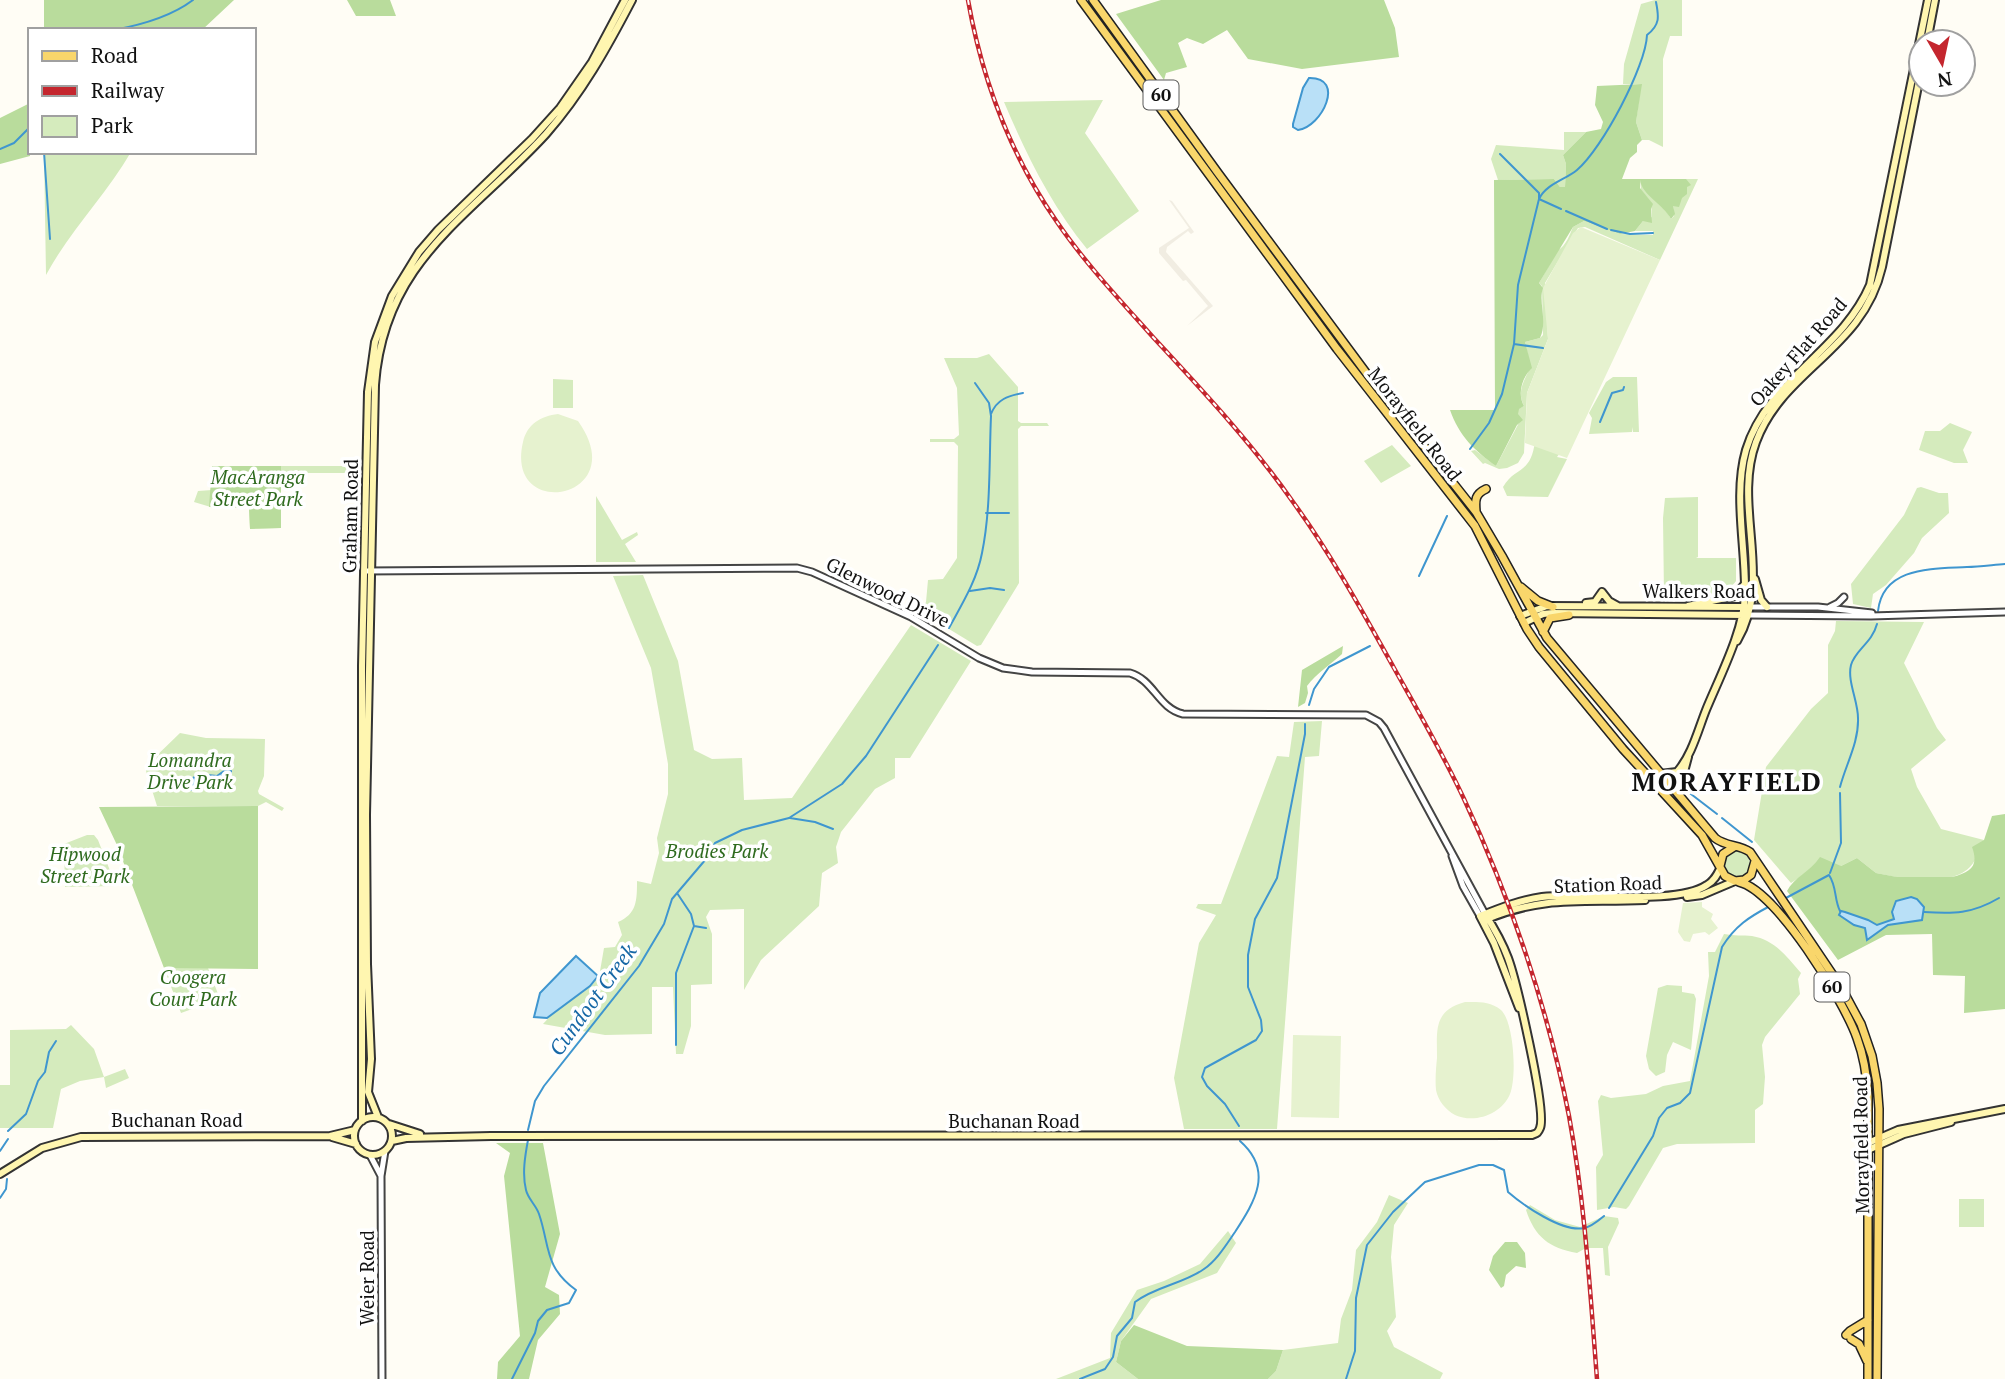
<svg xmlns="http://www.w3.org/2000/svg" width="2005" height="1379" font-family="'PT Serif',serif">
	<rect width="100%" height="100%" fill="#fffdf5"/>
	<path fill="#d5ebbd" d="M1655,0H1682V36H1670L1663,59V147L1649,140H1642L1636,122L1641,84H1623L1624,64L1641,4Z
		M1103,100L1085,133L1139,211L1087,249C1051,205 1026,154 1004,102Z
		M1564,132H1586L1563,155L1566,164L1565,187H1560L1554,179L1498,180L1491,159L1496,145L1564,150Z
		M44,152H131C106,195 69,232 46,275Z
		M1686,179H1698L1660,260L1585,227L1578,228L1545,283L1548,339L1527,393L1524,453L1518,463L1507,468L1499,469L1485,463L1483,464L1471,451L1475,450L1496,466L1521,419L1518,415V409L1524,406C1517,392 1523,383 1529,370L1531,369L1525,342L1540,338L1543,335L1542,286L1539,283L1558,250C1566,246 1570,234 1573,227L1584,221L1620,234L1653,235V231H1635L1643,221L1652,217L1651,202L1641,190L1640,180C1648,188 1666,209 1671,219L1674,216L1673,206C1682,198 1687,191 1686,179Z
		M989,354L1018,387V421L1021,423H1047L1049,426H1021L1018,429L1019,583L981,645L977,646L921,612L926,602L928,580L943,579L957,558L958,446L954,442H930V439H954L959,435L957,388L944,358H977Z
		M1613,377H1637L1639,432H1633L1632,427V432L1589,434L1592,418L1589,413L1606,382Z
		M553,379L573,380V408H553Z
		M1950,423L1972,432L1963,450L1968,463H1954L1919,450L1925,431H1940Z
		M1535,441L1560,453L1557,457L1567,459L1548,497L1507,496L1503,487C1515,466 1531,475 1535,441Z
		M1392,445L1411,466L1381,483L1364,461Z
		M212,466H360L359,473H281V528L250,529L249,508H214L194,502L198,491L212,490Z
		M1921,487L1939,493H1948L1949,513L1922,538L1914,553L1886,585L1873,594L1871,608L1853,604L1851,584L1904,515L1917,488Z
		M596,496L622,540L637,532L638,535L625,544L636,562H596Z
		M1698,497V557L1696,558H1736V581C1727,596 1680,599 1664,595L1663,518L1665,498Z
		M643,575L678,661L694,750L712,759L742,758L744,800L792,798L911,625L971,661L910,758H895V778L875,789L841,832L836,847L838,863L822,873L819,906L761,960L744,990V909L710,910L706,917L712,934V984L691,985V1026L683,1054H676L673,987H652V1034L605,1035L543,1024L555,1011L590,987L599,977L604,948L615,947L622,935L618,922C637,914 637,900 637,881L651,884L659,853L657,838L668,794V764L651,668L613,576Z
		M1836,621L1924,622L1904,663L1937,728L1946,740L1911,769L1917,787L1941,829L1984,840C1977,858 1973,871 1952,877H1896L1876,873L1857,858L1841,866L1812,869L1791,883L1754,840L1766,767L1811,709L1828,693V645L1835,631Z
		M1322,721L1319,756L1305,757L1277,1129H1184L1174,1078L1199,943L1216,915L1196,908L1198,904H1221L1277,756L1289,757L1294,722Z
		M180,733L206,738L265,739L264,776L258,791L259,794L284,808L282,811L266,802L258,806H157L146,771L149,763Z
		M87,835H94L98,840L116,886L65,887L64,844Z
		M1724 864a13 13 0 1 1 26 0a13 13 0 1 1-26 0Z
		M1724,934C1734,936 1743,935 1752,936C1775,940 1786,956 1801,973L1798,979L1800,994L1765,1037L1762,1045L1765,1077L1763,1104L1755,1110V1143L1677,1144L1663,1148L1629,1206L1626,1209L1614,1207L1597,1210L1596,1167L1603,1155L1598,1101L1601,1095L1611,1098L1646,1094L1663,1086L1690,1081L1709,976L1708,952H1715Z
		M164,968H208L220,999L181,1013Z
		M1667,985L1682,986V992L1694,994L1696,999L1691,1050L1673,1042L1667,1055L1665,1072L1656,1076L1649,1069L1646,1056L1658,988Z
		M71,1025L94,1049L104,1077L125,1069L129,1078L106,1088L104,1077L80,1081L61,1089L53,1128H0V1085H10V1030L66,1029Z
		M1389,1195L1408,1203L1394,1225L1391,1257L1396,1317L1387,1331L1394,1347L1443,1373L1440,1379H1268L1276,1371L1283,1350L1338,1343L1341,1319L1352,1290L1356,1250L1377,1222Z
		M1959,1199H1984V1227H1959Z
		M1530,1205L1555,1220L1580,1227L1604,1216L1618,1218L1619,1223L1608,1247L1610,1276L1605,1275L1603,1248H1586L1577,1253C1549,1248 1535,1237 1526,1210Z
		M1228,1231L1236,1243L1217,1273L1151,1299L1121,1341L1116,1362L1138,1379H1056L1110,1358L1111,1333L1137,1290L1164,1281L1200,1264Z"/>
	<path fill="#b9dc9c" d="M44,0H234L202,30H44Z
		M347,0H390L396,16H356Z
		M1161,0H1384L1395,28L1399,57L1302,69L1248,59L1227,30L1203,44L1187,38L1178,43L1187,67L1166,73L1164,80L1116,14Z
		M1642,84L1636,122L1642,140L1637,145V152L1630,158L1622,179H1686L1691,185L1687,187V194L1682,198L1679,207L1673,206L1675,214L1671,219C1663,204 1642,195 1640,180V188L1653,204L1651,209L1652,223L1643,221L1635,231L1620,234L1584,221L1573,227L1539,283L1543,288C1538,302 1548,321 1540,338L1525,342L1532,368C1522,377 1517,394 1524,406L1519,409L1518,414L1523,420L1517,425L1496,466C1475,451 1459,436 1450,410H1495L1494,180L1554,179L1560,187H1565L1566,164L1563,155L1586,132L1601,129L1603,122L1595,105L1597,86Z
		M30,103V156L0,164V118Z
		M212,466H281V528L250,529L249,508L209,507Z
		M1343,646L1342,654C1330,665 1317,673 1307,686L1308,693L1305,703L1298,707L1302,670Z
		M258,806V969L164,968L116,843L99,807Z
		M2005,814V1009L1964,1013L1965,976L1933,975L1932,934L1886,935L1838,960L1787,891C1794,877 1810,872 1820,857L1841,866L1857,858L1876,873L1897,877H1952C1971,872 1979,866 1972,847L1984,840L1992,816Z
		M496,1143H543L560,1234L545,1287L559,1295L560,1314L538,1340L529,1379H497L498,1362L520,1336L504,1176L510,1153Z
		M1505,1242H1517L1525,1253L1526,1268L1516,1266L1506,1275L1504,1286L1501,1288L1489,1270L1493,1256Z
		M1134,1325L1187,1346L1283,1350L1276,1371L1268,1379H1138L1116,1362L1121,1341Z"/>
	<path fill="#e6f2cf" d="M1581,227L1660,260L1567,458L1525,443L1527,393L1548,339L1543,288L1573,233Z
		M558,414L578,421C634,499 504,523 523,442C527,424 541,416 558,414Z
		M1702,902V907L1713,914L1711,919L1718,928L1709,935L1705,932L1693,934L1690,942L1684,941L1678,932L1683,903Z
		M1465,1002C1478,1002 1490,1001 1501,1010C1514,1022 1517,1077 1510,1094C1502,1114 1475,1124 1455,1115C1446,1110 1438,1101 1436,1090C1435,1080 1436,1068 1437,1058C1437,1030 1433,1011 1465,1002Z
		M1293,1035L1341,1036L1339,1118L1291,1117Z"/>
	<path fill="#f1ede2" d="M1169,200L1172,201L1194,232L1191,234L1188,231L1167,247L1166,252L1213,306L1187,326L1208,306L1186,280L1183,281L1159,253V248L1189,228Z"/>
	<path fill="#b9e0f7" stroke="#3f96cf" stroke-width="2" d="M1309,78C1346,77 1322,127 1298,130L1293,127V124L1303,88Z
		M227,769L231,771V775C217,791 205,780 191,790L180,789L198,774L217,776Z
		M1911,897L1917,899L1924,907L1922,920L1888,925L1867,940L1865,928L1854,925L1839,915L1841,911L1845,912L1868,920L1877,925L1894,919L1892,912L1896,901Z
		M576,956L598,976L590,986L547,1018L534,1017L540,993Z"/>
	<g fill="none" stroke-linecap="round" stroke-linejoin="round">
		<path stroke="#3f96cf" stroke-width="2" d="M81,30H86
			M114,30C141,25 172,16 193,0
			M0,149L14,143L30,127
			M44,152L50,239
			M1561,209L1539,199C1546,184 1565,180 1577,170C1602,149 1646,66 1647,35C1660,25 1659,17 1656,2
			M1566,211L1607,229
			M1611,230L1630,234L1653,233
			M1514,344L1543,348
			M991,414C997,399 1008,396 1023,393
			M1600,422L1612,393L1623,390L1624,387
			M1470,449L1489,423L1502,394L1514,344L1518,285L1539,199V193L1500,154
			M986,513H1009
			M1419,576L1447,516
			M970,591L990,588L1004,590
			M1878,611C1883,566 1933,569 1967,567C1979,567 1992,565 2005,564
			M949,628C962,604 977,580 982,553C991,509 989,461 991,416L989,403L975,383
			M1309,705L1314,689L1329,667L1370,646
			M1840,787C1846,764 1859,742 1858,718C1858,701 1847,681 1851,665C1855,650 1872,643 1877,624
			M1687,791L1717,814
			M790,818L815,822L833,829
			M1722,818L1752,842
			M1830,873L1841,843L1840,793
			M1784,899L1829,875C1837,887 1834,899 1840,911
			M1924,912C1953,914 1972,914 1999,898
			M694,926L706,928
			M676,1045V973L694,926L691,914L677,893
			M1239,1126L1225,1104L1207,1086L1202,1077L1205,1068L1256,1040L1262,1031L1261,1020L1248,987V955L1255,919L1277,878L1305,734V724
			M528,1130L535,1101L544,1086L639,966L664,924L672,899L706,859L715,843L742,830L789,818L842,784L866,756L938,645
			M8,1131L26,1114L38,1081L45,1072L49,1052L56,1041
			M0,1151L8,1139
			M0,1198L6,1189L7,1179
			M1609,1208L1653,1136L1659,1118L1667,1108L1680,1103L1690,1093L1722,947C1735,926 1749,917 1770,906
			M512,1379L535,1333L538,1321L547,1310L569,1303L576,1290C544,1267 550,1246 539,1214C536,1205 528,1199 526,1190C522,1174 525,1156 528,1140
			M1080,1379L1105,1369L1113,1357L1117,1336L1132,1318L1135,1302C1156,1286 1183,1284 1204,1269C1217,1260 1226,1245 1235,1232C1255,1201 1274,1171 1240,1141
			M1346,1379L1355,1351L1356,1298L1367,1245L1393,1212L1425,1182L1479,1165H1493L1504,1170L1508,1192C1523,1205 1563,1233 1584,1228C1591,1227 1598,1221 1604,1216"/>
		<g stroke="#444" stroke-width="9">
			<path id="tertiary" d="M364,571L797,568L812,572L911,617L979,658L1003,668L1032,672L1130,673C1154,680 1158,708 1183,714L1366,715L1379,722L1384,728L1485,914
				M1750,607H1818L1872,613
				M1830,607L1838,603L1844,597
				M1748,615L1871,616L2005,612
				M1452,856L1463,886L1480,916
				M370,1155L381,1176
				M382,1379L381,1176L385,1151"/>
		</g>
		<g stroke="#333" stroke-width="10">
			<path id="secondary" d="M1927,42L1935,0
				M1755,579L1761,600L1767,607
				M1586,603L1595,602L1602,592L1609,601L1618,606
				M1688,606L1735,596L1744,585
				M1520,616L1547,606L1747,607
				M1524,623L1543,614L1553,613L1744,615
				M1737,641C1774,578 1732,507 1756,442C1783,369 1863,350 1882,267L1921,71
				M1660,774L1677,772C1692,755 1698,730 1706,710C1720,676 1744,630 1745,594C1746,547 1733,495 1746,450C1767,380 1842,351 1870,285L1928,0
				M1678,794L1688,757
				M1687,897L1702,895L1735,881
				M1487,919C1545,895 1586,903 1645,900
				M1519,1008L1494,943L1480,916C1500,908 1520,900 1542,897C1583,892 1676,906 1707,885C1714,881 1717,875 1720,869
				M378,1117L368,1092L371,1059L367,964L366,815L375,385C384,260 470,217 546,134C582,93 607,48 632,0
				M354 1136a19 19 0 1 1 38 0a19 19 0 1 1-38 0Z
				M362,1121V666L368,392L375,342L392,296L419,252L438,230L532,139L560,108L592,62L625,0
				M389,1124L420,1134
				M332,1137L356,1144
				M392,1141L406,1138L491,1136L1532,1135C1537,1133 1538,1133 1540,1128C1547,1111 1516,980 1508,958C1502,942 1494,928 1485,914
				M1868,1143L1898,1130L2005,1109
				M1868,1150L1904,1134L1951,1122
				M0,1174L42,1148L81,1137L330,1136L355,1130"/>
		</g>
		<g stroke="#222" stroke-width="10">
			<path id="primary" d="M1081,0L1337,349L1475,526L1527,629L1539,647L1623,749L1702,835L1725,876L1735,881L1744,880L1751,875L1755,861
				M1093,0L1218,173L1367,374L1476,512L1502,556L1547,638L1715,838C1726,847 1739,844 1750,852L1841,987L1861,1024L1872,1056L1877,1083L1879,1109L1877,1379
				M1476,511C1475,500 1475,494 1486,489
				M1521,587L1538,601L1553,607
				M1543,632L1550,618L1569,615
				M1720,866L1723,854L1734,847
				M1739,882C1776,890 1844,1001 1857,1038C1864,1057 1867,1076 1868,1096V1379
				M1846,1335L1850,1331L1868,1320
				M1851,1339L1859,1344L1867,1361"/>
		</g>
		<use href="#tertiary" stroke="#fff" stroke-width="5"/>
		<use href="#secondary" stroke="#fff6b0" stroke-width="6"/>
		<use href="#primary" stroke="#f9d66b" stroke-width="7"/>
		<g stroke="#c4262e" stroke-width="4.5">
			<path id="rail" d="M968,0C982,79 1011,156 1057,222C1085,263 1119,299 1152,336C1201,389 1251,442 1293,502C1331,554 1362,611 1394,668C1418,711 1443,754 1464,799C1510,897 1548,1009 1569,1116C1585,1203 1590,1291 1597,1379"/>
		</g>
		<use href="#rail" stroke="#fff" stroke-width="2" stroke-dasharray="5" stroke-linecap="butt"/>
	</g>
	<g text-anchor="middle" stroke-width="7" stroke-linejoin="round" paint-order="stroke">
		<g fill="#fff" stroke="#585858" stroke-width="2">
			<rect x="1143.5" y="80.5" width="35" height="29" rx="5"/>
			<rect x="1814.5" y="972.5" width="35" height="29" rx="5"/>
		</g>
		<g font-size="18" font-weight="bold" fill="#111">
			<text x="1161" y="101">60</text>
			<text x="1832" y="993">60</text>
		</g>
		<g font-size="19" fill="#111" stroke="#fff">
			<text transform="translate(1798 352) rotate(-49)" y="7">Oakey Flat Road</text>
			<text transform="translate(1415 424) rotate(52)" y="7">Morayfield Road</text>
			<text transform="translate(350 516) rotate(-89)" y="7">Graham Road</text>
			<text x="1699" y="598">Walkers Road</text>
			<text transform="translate(888 592) rotate(26)" y="7">Glenwood Drive</text>
			<text transform="translate(1608 884) rotate(-2)" y="7">Station Road</text>
			<text x="177" y="1127">Buchanan Road</text>
			<text x="1014" y="1128">Buchanan Road</text>
			<text transform="translate(1861 1145) rotate(-91)" y="7">Morayfield Road</text>
			<text transform="translate(367 1278) rotate(-90)" y="7">Weier Road</text>
		</g>
		<g font-size="19" font-style="italic" fill="#2f6b1f" stroke="#fff">
			<text x="258" y="484">MacAranga<tspan x="258" dy="22">Street Park</tspan></text>
			<text x="190" y="767">Lomandra<tspan x="190" dy="22">Drive Park</tspan></text>
			<text x="717" y="858">Brodies Park</text>
			<text x="85" y="861">Hipwood<tspan x="85" dy="22">Street Park</tspan></text>
			<text x="193" y="984">Coogera<tspan x="193" dy="22">Court Park</tspan></text>
		</g>
		<g font-size="21" font-style="italic" fill="#1768a6" stroke="#fff">
			<text transform="translate(593 1000) rotate(-54)" y="7">Cundoot Creek</text>
		</g>
		<g font-size="26" font-weight="bold" letter-spacing="2" fill="#111" stroke="#fff">
			<text x="1727" y="791">MORAYFIELD</text>
		</g>
	</g>
	<rect x="28" y="28" width="228" height="126" fill="#ffffff" stroke="#a0a0a0" stroke-width="2"/>
	<rect x="42" y="51" width="35" height="10" fill="#f9d66b" stroke="#a0a0a0" stroke-width="2"/>
	<text x="91" y="63" font-size="21" fill="#111111">Road</text>
	<rect x="42" y="86" width="35" height="10" fill="#c4262e" stroke="#a0a0a0" stroke-width="2"/>
	<text x="91" y="98" font-size="21" fill="#111111">Railway</text>
	<rect x="42" y="116" width="35" height="21" fill="#d5ebbd" stroke="#a0a0a0" stroke-width="2"/>
	<text x="91" y="133" font-size="21" fill="#111111">Park</text>
	<g transform="translate(1942 63) rotate(171)"><circle r="33" fill="#ffffff" stroke="#a0a0a0" stroke-width="2"/>
	<path d="M0-5L12 26L0 18L-12 26Z" fill="#c4262e"/>
	<text y="-10" font-size="19" font-weight="bold" text-anchor="middle" fill="#111111">N</text>
	</g>
</svg>
